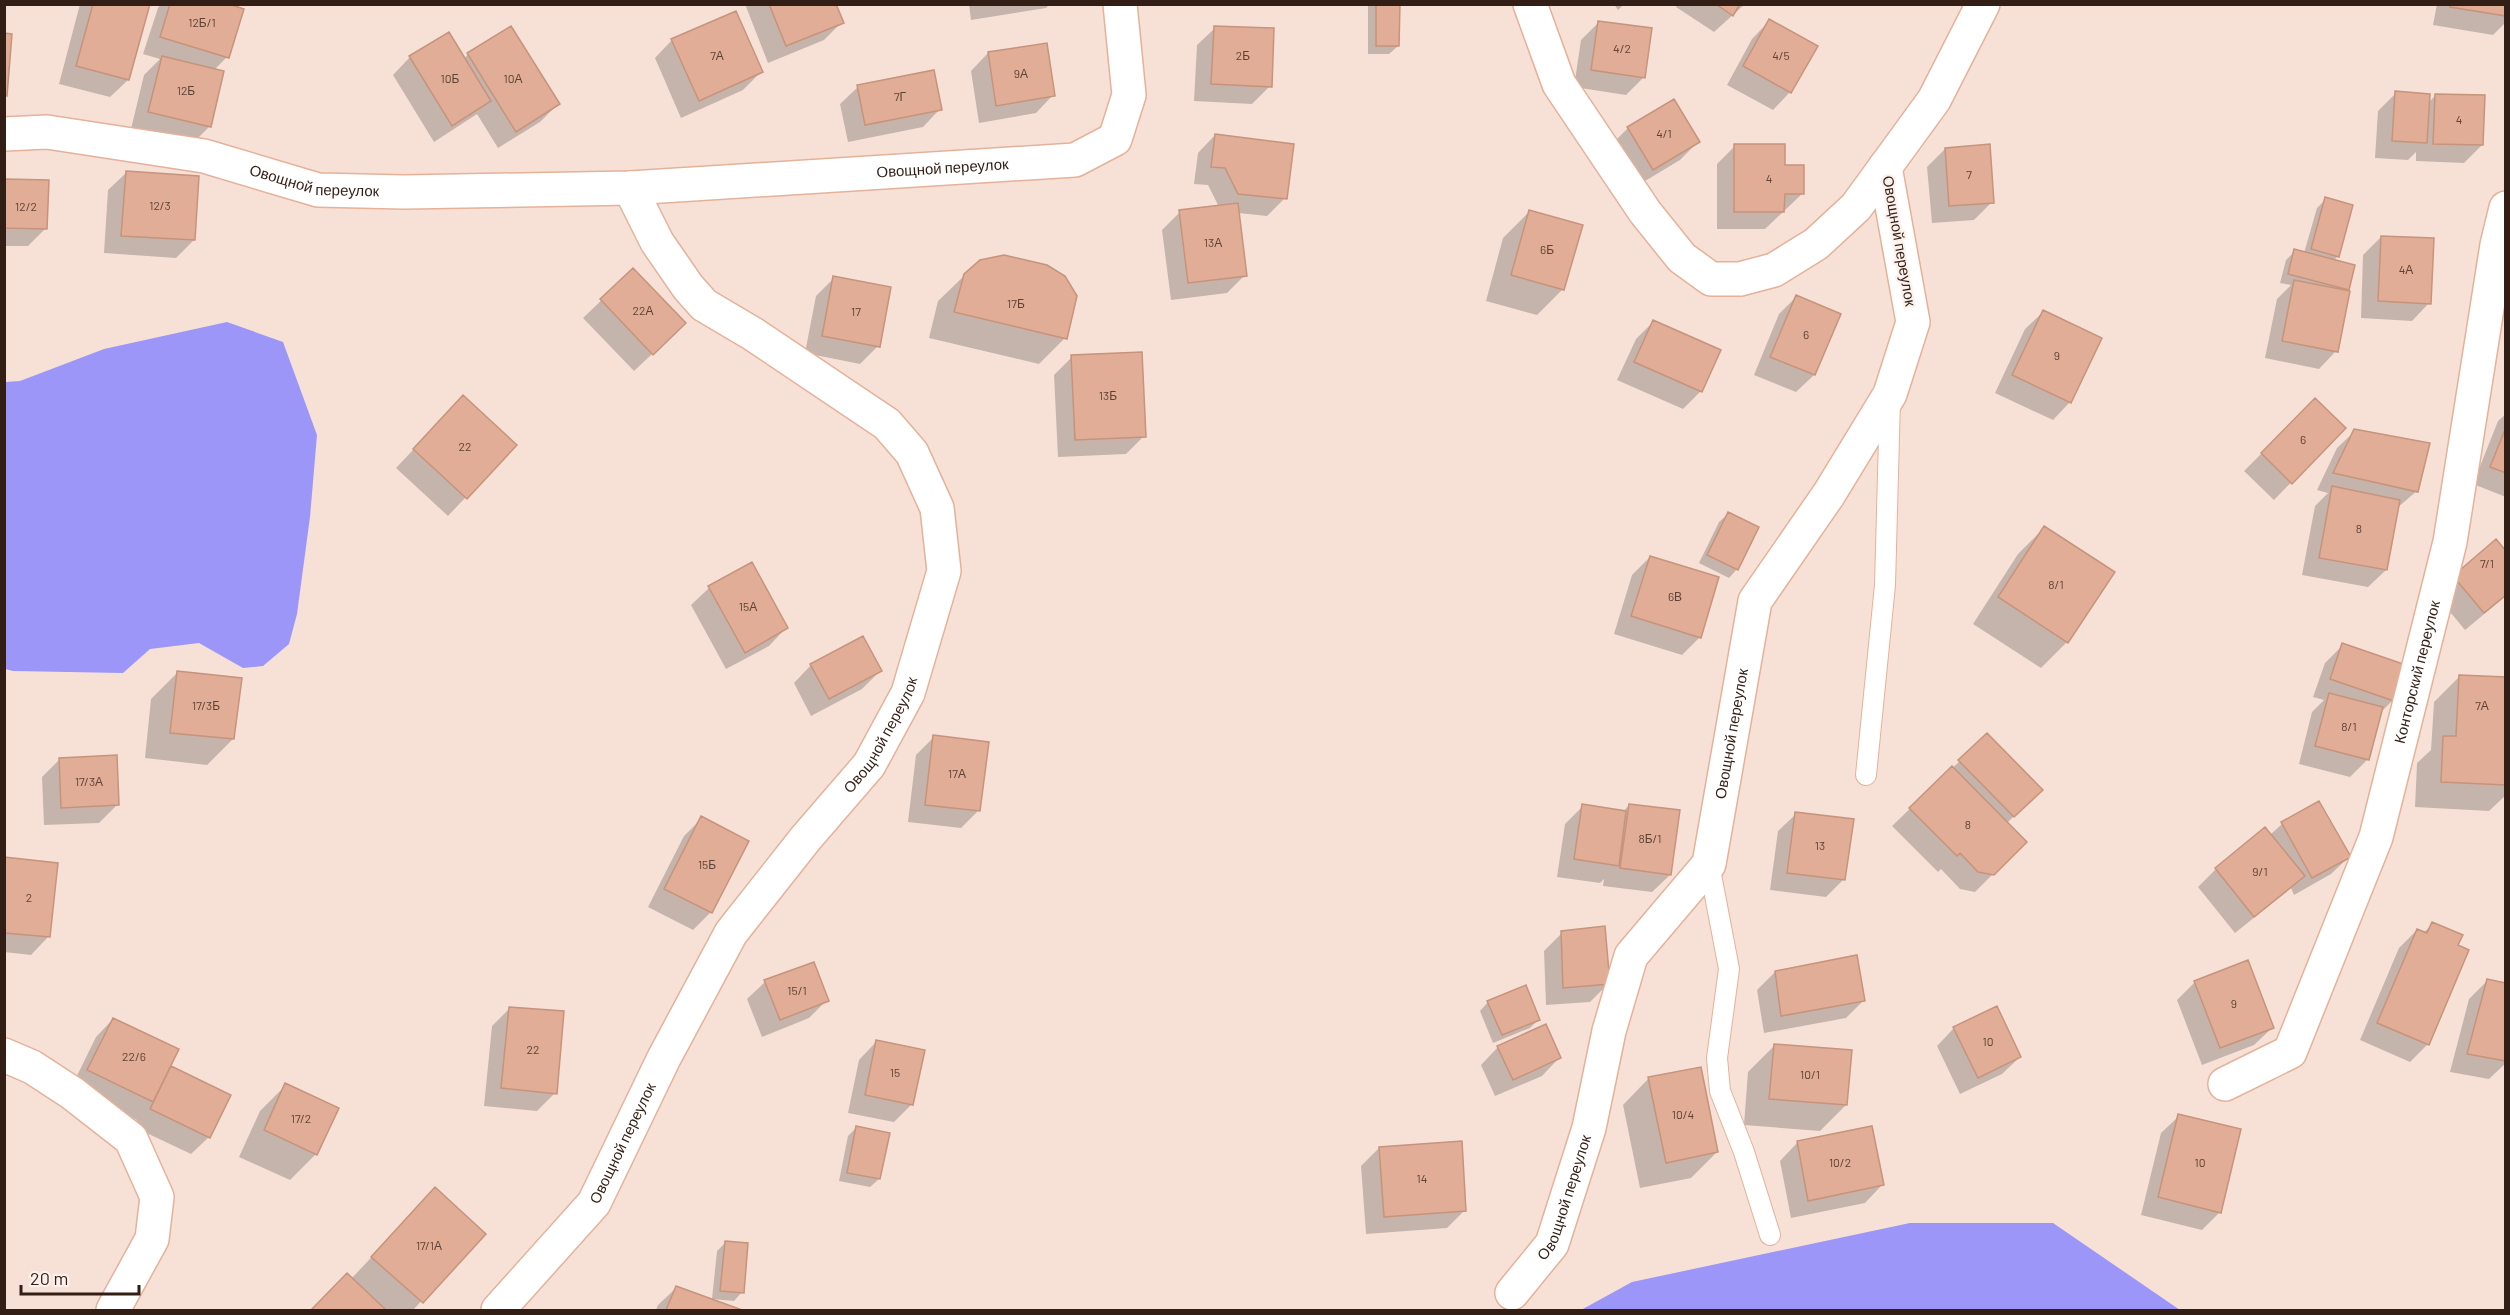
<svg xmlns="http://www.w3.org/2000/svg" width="2510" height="1315" font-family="Barlow,sans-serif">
	<rect width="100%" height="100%" fill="#f7e1d7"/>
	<path fill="#9c96f8" d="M227,322L283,342L317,435L310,517L297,614L289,644L263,666L243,668L199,643L150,649L123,673L13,671L5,669V382L20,381L104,349Z
		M1910,1223H2053L2180,1310H1581L1632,1282Z"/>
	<path fill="#0003" d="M80,4H148L128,80L110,97L59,84Z
		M161,4H224L227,57L214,70L210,126L192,144L131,129L144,75L160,59L143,54L158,8Z
		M745,4H834L842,22L824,40L768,63Z
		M969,4H1050L1046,8L971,20Z
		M1368,4H1398V46L1389,54H1368Z
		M1614,4H1624L1618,10Z
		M1677,4H1745L1714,32L1676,7Z
		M2437,4H2506V22L2493,35L2433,25Z
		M1769,21L1790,92L1773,110L1727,85L1752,39Z
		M1599,22L1644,77L1626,95L1574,87L1581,40Z
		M1215,28L1270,86L1252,104L1194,101L1197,45Z
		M672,40L761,72L743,90L681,118L655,58Z
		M988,53L1053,95L1036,113L979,123L971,71Z
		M468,54L558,104L540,122L498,148L477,114L434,142L393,75L410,57L464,59Z
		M858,87L940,109L923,127L848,142L840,104Z
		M2396,93L2428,103L2436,95L2482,145L2464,163L2416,161V152L2408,160L2375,158L2378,111Z
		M1628,128L1698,142L1680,160L1635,187L1611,145Z
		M1215,135L1285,198L1267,216L1238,213L1245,275L1227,293L1171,300L1162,230L1180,212L1219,207L1208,185L1194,184L1198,153Z
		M1735,146L1784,166L1803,193L1765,229H1717V164Z
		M1945,149L1992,202L1974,220L1932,223L1927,167Z
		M126,173L194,240L176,258L104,253L108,190Z
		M5,180L46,228L28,246H4Z
		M2326,199L2338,256L2333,261L2347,289L2345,292L2336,351L2319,369L2265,358L2277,299L2291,285L2280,283L2286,260L2295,251L2304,253L2317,208Z
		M1530,211L1563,289L1537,315L1486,301L1503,238Z
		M2381,237L2429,303L2412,321L2361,318L2363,255Z
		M633,270L667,340L634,371L583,318Z
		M965,275L1065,338L1039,364L929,338L938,301Z
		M834,278L878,346L860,364L805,353L816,296Z
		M1797,296L1839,314L1814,375L1796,392L1754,375L1779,314Z
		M2043,312L2070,402L2053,420L1995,393L2025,329Z
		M1653,322L1719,351L1700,392L1683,409L1617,380L1636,339Z
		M1072,357L1144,436L1126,454L1058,457L1054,375Z
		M2315,400L2344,428L2274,500L2244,471Z
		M2506,414V497L2473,484L2498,421Z
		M446,415L515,445L448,516L396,468Z
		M2355,431L2417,491L2397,508L2386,570L2368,587L2302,575L2315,506L2328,493L2317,490L2337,448Z
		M1728,514L1737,569L1729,578L1699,563L1719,522Z
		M2044,528L2067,642L2041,668L1973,624L2018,554Z
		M2496,541L2506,553V596L2465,630L2436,595Z
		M1650,557L1700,637L1682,655L1614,634L1632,575Z
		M751,565L786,628L769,646L726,669L691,605L709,588Z
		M2343,645L2393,700L2380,713L2368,759L2350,777L2299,764L2312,712L2324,700L2313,697L2325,663Z
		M811,665L880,671L862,689L811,716L794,683Z
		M177,673L233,739L207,765L145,758L151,699Z
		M2460,676L2506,678V795L2489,811L2415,807L2417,763L2431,750L2434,702Z
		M1987,735L2040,790L2007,823L2025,842L1975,892L1960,889L1941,869L1938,872L1892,826Z
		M934,737L979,810L961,828L908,822L916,755Z
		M60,759L117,805L99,823L44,825L42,777Z
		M2318,803L2349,857L2331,874L2294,895L2291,888L2235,933L2198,887L2216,869L2265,830L2270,835L2282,824Z
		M1629,805L1670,875L1652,892L1603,886L1604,879L1600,883L1557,877L1565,824L1583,806L1623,812Z
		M1796,814L1843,880L1826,897L1770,890L1778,831Z
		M702,818L747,842L711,912L693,930L648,907L684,836Z
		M4,858L48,937L31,955L4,952Z
		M2433,924L2428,1044L2410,1062L2360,1040L2399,948L2417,930L2423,933Z
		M1562,933L1608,984L1590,1002L1546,1005L1544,951Z
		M1775,972L1863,1001L1846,1018L1764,1033L1757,990Z
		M2487,981L2506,985V1063L2489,1079L2450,1072L2469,999Z
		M765,982L827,1000L809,1018L762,1037L747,999Z
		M2195,982L2272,1028L2254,1045L2202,1065L2177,1000Z
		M1488,1002L1538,1020L1530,1028L1493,1043L1480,1011Z
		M509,1009L555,1093L537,1111L484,1106L492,1026Z
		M113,1019L169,1067L229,1096L209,1137L191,1154L134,1127L137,1120L71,1088L96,1037Z
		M1954,1028L2020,1057L2002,1074L1960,1094L1937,1046Z
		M876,1042L912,1104L894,1122L848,1113L859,1060Z
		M1774,1046L1846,1105L1820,1131L1744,1125L1748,1072Z
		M1498,1047L1559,1058L1542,1076L1495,1096L1481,1065Z
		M1649,1078L1717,1152L1691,1178L1640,1188L1623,1105Z
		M286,1085L316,1154L290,1180L239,1157L260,1111Z
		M2179,1116L2220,1212L2202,1230L2141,1215L2161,1133Z
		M1871,1127L1882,1185L1865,1203L1791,1218L1780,1161L1797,1143Z
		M856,1128L879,1179L870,1187L839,1181L848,1136Z
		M1379,1148L1465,1210L1447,1228L1366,1234L1361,1166Z
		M435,1190L484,1234L413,1310H312L347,1275L351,1279Z
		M726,1242L742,1292L734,1301L712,1299L717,1251Z
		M676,1288L737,1310H656L658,1305Z"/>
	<path fill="#e2ad96" stroke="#c6937c" stroke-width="1.5" d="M93,4H150L129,80L76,66Z
		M170,4H229L244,9L229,58L160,37Z
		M769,4H836L844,23L786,46Z
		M1376,4H1400L1399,46H1376Z
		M1716,4H1740L1733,16Z
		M2450,4H2506V16L2450,7Z
		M736,11L763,72L699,101L671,39Z
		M1769,19L1818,46L1791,93L1743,66Z
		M1598,21L1652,28L1645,78L1591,70Z
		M511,26L560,104L516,132L467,53Z
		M1214,26L1274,28L1272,87L1211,84Z
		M449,32L491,101L452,126L409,56Z
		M4,33L12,34L7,96H4Z
		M1047,43L1055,96L996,106L988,52Z
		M162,56L224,71L211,127L148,112Z
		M934,70L942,110L865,125L857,85Z
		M2395,91L2430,94L2427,143L2392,141Z
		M2435,94L2485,95L2483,145L2433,144Z
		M1674,99L1700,142L1653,170L1627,127Z
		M1215,134L1294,144L1287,199L1238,194L1225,168L1211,167Z
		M1734,144H1785V165H1804V194H1785L1784,212H1734Z
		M1990,144L1994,203L1949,206L1945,148Z
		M126,171L199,176L195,240L121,236Z
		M5,179L49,180L47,229L4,228Z
		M2325,197L2353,205L2339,257L2311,249Z
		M1238,203L1247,276L1188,283L1179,210Z
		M1529,210L1583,225L1564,290L1511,275Z
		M2381,236L2434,238L2431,304L2378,301Z
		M2294,249L2355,265L2349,290L2288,274Z
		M1004,255L1047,265L1065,276L1077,296L1067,339L954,312L964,274L980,260Z
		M633,268L686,323L653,355L600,299Z
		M833,276L891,287L880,347L822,336Z
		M2294,280L2350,291L2338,352L2282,341Z
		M1796,295L1841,314L1815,375L1770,357Z
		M2043,310L2102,338L2071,403L2012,375Z
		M1653,320L1721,350L1702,392L1634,362Z
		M1142,352L1146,437L1075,440L1071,355Z
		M463,395L517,445L467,499L413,449Z
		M2315,398L2346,428L2292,484L2261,453Z
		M2506,427V473L2490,467Z
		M2354,429L2430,443L2418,492L2333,473Z
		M2332,486L2400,500L2387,570L2319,558Z
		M1728,512L1759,527L1738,570L1707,555Z
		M2044,526L2115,572L2068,643L1998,597Z
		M2496,539L2506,551V595L2484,613L2453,576Z
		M1650,556L1719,577L1701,638L1631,616Z
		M752,562L788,628L745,653L708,586Z
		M863,636L882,671L829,699L810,664Z
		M2342,643L2406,665L2394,701L2330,679Z
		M177,671L242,678L234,739L170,733Z
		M2459,675L2506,677V785L2441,782L2443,736H2456Z
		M2329,693L2383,707L2369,760L2315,746Z
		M1987,733L2043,790L2014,817L1958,760Z
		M933,735L989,742L980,811L925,805Z
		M117,755L119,805L61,808L59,758Z
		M1952,766L2027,842L1994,875L1978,872L1960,853L1957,856L1909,808Z
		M2319,801L2351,857L2312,878L2281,822Z
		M1582,804L1626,811L1619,866L1574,859Z
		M1629,804L1680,810L1671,875L1620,868Z
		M1795,812L1854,819L1845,880L1787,873Z
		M701,816L749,841L712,913L664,889Z
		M2265,827L2305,876L2254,917L2215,868Z
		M4,857L58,863L50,937L4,933Z
		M2432,922L2463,935L2458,945L2469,950L2429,1045L2377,1023L2417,929L2427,933Z
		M1605,926L1610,984L1563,988L1561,931Z
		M1857,955L1865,1001L1781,1016L1775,971Z
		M2248,960L2274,1028L2220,1048L2194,981Z
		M814,962L829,1001L780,1020L764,980Z
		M2487,979L2506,983V1061L2467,1054Z
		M1526,985L1540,1020L1502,1035L1487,1001Z
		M1997,1006L2021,1057L1978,1078L1953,1027Z
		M509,1007L564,1011L557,1094L501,1088Z
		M113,1018L179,1049L153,1102L87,1070Z
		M1546,1024L1561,1058L1513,1080L1497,1046Z
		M876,1040L925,1050L913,1105L865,1095Z
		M1774,1044L1852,1050L1847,1105L1769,1099Z
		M171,1066L231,1095L210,1138L150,1109Z
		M1701,1067L1718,1152L1666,1163L1648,1077Z
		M285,1083L339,1108L317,1155L264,1130Z
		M2178,1114L2241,1129L2221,1213L2158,1197Z
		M856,1126L890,1133L880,1179L847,1173Z
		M1872,1126L1884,1185L1808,1201L1797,1141Z
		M1462,1141L1466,1211L1384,1217L1379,1147Z
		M435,1187L486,1234L423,1303L371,1257Z
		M725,1241L748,1243L744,1293L720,1291Z
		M347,1273L386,1310H311Z
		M676,1286L742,1310H666Z"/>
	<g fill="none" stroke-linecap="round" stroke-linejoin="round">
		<g stroke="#e5b199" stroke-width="22">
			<path id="service" d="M1866,775L1885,585L1890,400
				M1709,864L1729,969L1717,1058L1720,1091L1744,1152L1770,1235"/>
		</g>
		<g stroke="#e5b199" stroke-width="36">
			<g id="minor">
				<path d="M1530,4L1559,84L1645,212L1682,258L1711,279H1740L1774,270L1816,244L1856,207L1934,100L1983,4"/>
				<path id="s1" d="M4,134L47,132L204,156L318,190L404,192L630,188L1075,160L1115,139L1129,95L1120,4"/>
				<path d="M4,1055L32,1067L72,1093L131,1139L157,1197L152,1239L113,1310"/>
				<path id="s2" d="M2225,1084L2290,1052L2376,837L2450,542L2497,245L2506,208"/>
				<path id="s3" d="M1512,1293L1552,1244L1589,1128L1609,1031L1631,956L1709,864L1755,601L1829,494L1890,394L1913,322L1885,167"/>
				<path id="s4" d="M498,1310L594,1203L664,1058L731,933L806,838L869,765L908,693L944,571L937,508L912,453L887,424L753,334L704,305L688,287L657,242L630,188"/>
			</g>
		</g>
		<use href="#service" stroke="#fff" stroke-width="20"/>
		<use href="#minor" stroke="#fff" stroke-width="33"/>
	</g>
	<g text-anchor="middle" stroke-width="4.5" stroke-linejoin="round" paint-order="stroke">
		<g font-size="12" fill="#5e4235">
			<text x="202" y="27">12Б/1</text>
			<text x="1622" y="53">4/2</text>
			<text x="717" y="60">7А</text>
			<text x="1243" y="60">2Б</text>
			<text x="1781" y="60">4/5</text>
			<text x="1021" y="78">9А</text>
			<text x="450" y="83">10Б</text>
			<text x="513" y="83">10А</text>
			<text x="186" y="95">12Б</text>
			<text x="900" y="101">7Г</text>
			<text x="2459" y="124">4</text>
			<text x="1664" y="138">4/1</text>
			<text x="1969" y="179">7</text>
			<text x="1769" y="183">4</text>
			<text x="160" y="210">12/3</text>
			<text x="26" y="211">12/2</text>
			<text x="1213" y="247">13А</text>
			<text x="1547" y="254">6Б</text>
			<text x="2406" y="274">4А</text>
			<text x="1016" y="308">17Б</text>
			<text x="643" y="315">22А</text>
			<text x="856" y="316">17</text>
			<text x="1806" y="339">6</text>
			<text x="2057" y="360">9</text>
			<text x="1108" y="400">13Б</text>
			<text x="2303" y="444">6</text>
			<text x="465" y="451">22</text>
			<text x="2359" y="533">8</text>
			<text x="2487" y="568">7/1</text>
			<text x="2056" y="589">8/1</text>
			<text x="1675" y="601">6В</text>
			<text x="748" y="611">15А</text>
			<text x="206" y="710">17/3Б</text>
			<text x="2482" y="710">7А</text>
			<text x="2349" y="731">8/1</text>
			<text x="957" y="778">17А</text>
			<text x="89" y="786">17/3А</text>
			<text x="1968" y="829">8</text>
			<text x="1650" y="843">8Б/1</text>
			<text x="1820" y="850">13</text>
			<text x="707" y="869">15Б</text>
			<text x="2260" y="876">9/1</text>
			<text x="29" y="902">2</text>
			<text x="797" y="995">15/1</text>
			<text x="2234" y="1008">9</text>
			<text x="1988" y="1046">10</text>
			<text x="533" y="1054">22</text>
			<text x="134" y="1061">22/6</text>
			<text x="895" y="1077">15</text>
			<text x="1810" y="1079">10/1</text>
			<text x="1683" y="1119">10/4</text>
			<text x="301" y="1123">17/2</text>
			<text x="1840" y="1167">10/2</text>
			<text x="2200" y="1167">10</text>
			<text x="1422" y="1183">14</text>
			<text x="429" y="1250">17/1А</text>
		</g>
		<g font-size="15" fill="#321e15" stroke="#fcf1ec">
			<text dy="5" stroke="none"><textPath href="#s1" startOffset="946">Овощной переулок</textPath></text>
			<text dy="5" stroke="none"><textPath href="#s1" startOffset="316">Овощной переулок</textPath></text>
			<text transform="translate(1899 241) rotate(80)" y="5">Овощной переулок</text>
			<text dy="5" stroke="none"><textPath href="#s2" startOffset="474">Конторский переулок</textPath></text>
			<text dy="5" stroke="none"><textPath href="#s4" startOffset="696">Овощной переулок</textPath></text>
			<text dy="5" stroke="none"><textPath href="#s3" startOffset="615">Овощной переулок</textPath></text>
			<text dy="5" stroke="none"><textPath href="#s4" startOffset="210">Овощной переулок</textPath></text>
			<text dy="5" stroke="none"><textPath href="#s3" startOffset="111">Овощной переулок</textPath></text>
		</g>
	</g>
	<rect width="2510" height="1315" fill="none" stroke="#321e15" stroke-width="12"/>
	<path d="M21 1285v9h118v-9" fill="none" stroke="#321e15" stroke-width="3"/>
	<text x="30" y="1285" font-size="18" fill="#321e15" stroke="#fcf1ec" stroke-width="4.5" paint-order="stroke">20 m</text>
</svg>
